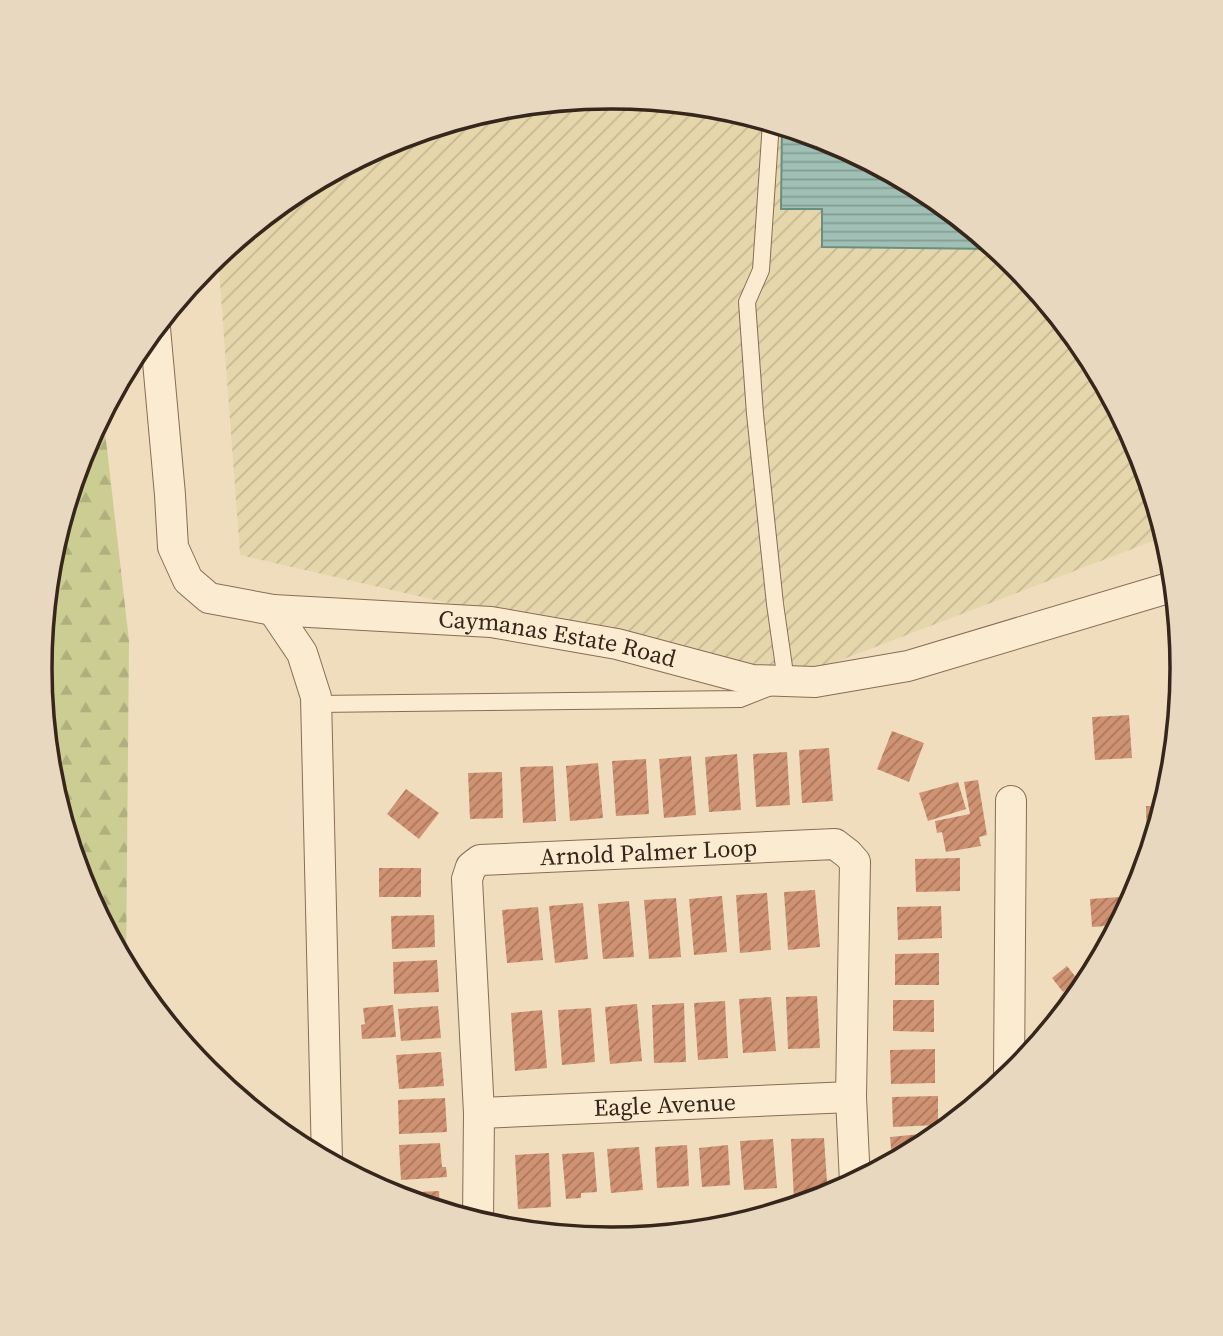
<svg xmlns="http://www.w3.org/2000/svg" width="1223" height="1336" font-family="'Source Serif 4',serif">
	<defs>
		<pattern id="farmland-furrows" width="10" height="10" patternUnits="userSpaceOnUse" patternTransform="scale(1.75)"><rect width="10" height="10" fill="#e5d7ab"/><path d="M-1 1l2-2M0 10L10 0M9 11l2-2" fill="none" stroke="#c5b893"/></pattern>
		<pattern id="forest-firs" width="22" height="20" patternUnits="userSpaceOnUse" patternTransform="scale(1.75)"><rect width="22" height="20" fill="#cbcd92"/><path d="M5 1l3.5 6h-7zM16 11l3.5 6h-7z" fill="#afb07d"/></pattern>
		<pattern id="water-rules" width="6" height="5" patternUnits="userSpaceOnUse" patternTransform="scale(1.75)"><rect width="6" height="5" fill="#a1c0b5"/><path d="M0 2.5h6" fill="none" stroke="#849c92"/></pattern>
		<pattern id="building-hatch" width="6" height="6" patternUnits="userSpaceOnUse" patternTransform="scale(1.75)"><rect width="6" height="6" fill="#cf9272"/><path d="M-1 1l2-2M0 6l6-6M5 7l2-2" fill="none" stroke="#a9775d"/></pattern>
	</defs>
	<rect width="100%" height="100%" fill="#efddbe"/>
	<path fill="url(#farmland-furrows)" d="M612,97L723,108L830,140L929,193L1016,264L1087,351L1139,450L1166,536L786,681L240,555L218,256L294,193L393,140L500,108Z"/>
	<path fill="url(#forest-firs)" d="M103,414L129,641L126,966L84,886L51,779L40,668L51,556L84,449Z"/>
	<path fill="url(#water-rules)" stroke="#698e82" stroke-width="2" d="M782,126L830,140L929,193L997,249L822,247V209H781Z"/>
	<path fill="url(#building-hatch)" d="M1129,715L1132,758L1095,760L1092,717Z
		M892,731L924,743L909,782L877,769Z
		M829,748L833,801L802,803L799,750Z
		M787,752L790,805L756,807L753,754Z
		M737,754L741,810L709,812L705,757Z
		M691,756L696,815L664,818L659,759Z
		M646,759L649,814L616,816L612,761Z
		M598,763L603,818L570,821L566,766Z
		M553,766L556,821L523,823L520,767Z
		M502,772L503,818L470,819L468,773Z
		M978,780L987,835L979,837L981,846L946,852L942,832L937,833L935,821L970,814L964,782Z
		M958,782L966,809L928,821L919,793Z
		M406,789L439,813L419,839L387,814Z
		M1146,806H1164L1148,858H1147Z
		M960,858V891L916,892L915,859Z
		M379,868H421V897H379Z
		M815,890L820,947L788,950L784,892Z
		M767,893L771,950L740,953L736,895Z
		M722,896L727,952L694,955L689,899Z
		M1135,896L1119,925L1092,927L1090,899Z
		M676,898L681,957L649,959L644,900Z
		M629,901L634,957L603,959L598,904Z
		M583,903L588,959L555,963L549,906Z
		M941,906L942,938L898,940L897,907Z
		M538,907L543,960L507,963L502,910Z
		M434,915L435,947L392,949L391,916Z
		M939,953V985H895V954Z
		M437,960L439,992L394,994L393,962Z
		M1067,966L1078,980L1063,992L1052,978Z
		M817,996L820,1048L788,1049L786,997Z
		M771,997L776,1051L743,1053L739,999Z
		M893,1000H934V1032L893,1031Z
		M725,1001L728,1058L698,1060L694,1003Z
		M684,1003L686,1062L654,1063L652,1005Z
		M637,1004L642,1061L610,1064L605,1007Z
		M393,1005L396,1037L362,1039L361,1025L365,1024L363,1008Z
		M438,1006L441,1038L401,1041L398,1009Z
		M591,1008L595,1062L562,1065L558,1010Z
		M542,1010L547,1068L515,1071L511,1013Z
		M935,1049V1083L891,1084L890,1050Z
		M441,1052L444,1086L399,1089L396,1055Z
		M938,1096V1125L893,1127L892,1097Z
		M445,1098L447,1132L399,1134L398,1100Z
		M942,1132L929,1143L899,1159H892L890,1137Z
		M824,1138L828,1197L794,1199L791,1139Z
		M773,1139L777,1188L744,1190L740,1141Z
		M440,1143L442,1167H446L447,1177L401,1180L399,1145Z
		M687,1145L689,1186L657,1188L655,1147Z
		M728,1145L730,1185L702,1187L699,1148Z
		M639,1147L643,1190L611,1193L607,1149Z
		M594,1152L597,1192L581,1193V1198L566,1199L562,1154Z
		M549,1153L551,1207L518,1209L515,1155Z
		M439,1191L440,1210L399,1198V1193Z"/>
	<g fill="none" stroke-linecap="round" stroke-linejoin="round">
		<g stroke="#886d56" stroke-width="18">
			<path id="service" d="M316,704L740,699L786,681L775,604L755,414L747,302L761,270L771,122"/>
		</g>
		<g stroke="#886d56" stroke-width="32">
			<g id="minor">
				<path id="s1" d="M155,328L170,495L173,547L188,580L209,598L273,610L491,622L617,644L752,680L815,682L908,666L1175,586"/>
				<path d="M273,610L302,653L316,697L327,1161"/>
				<path d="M1009,1077L1011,801"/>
				<path id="s2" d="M479,1113L851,1097"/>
				<path id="s3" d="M478,1222L479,1113L467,879L471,867L480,860L835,844L848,854L855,862L851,1097L855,1183"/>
			</g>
		</g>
		<use href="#service" stroke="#faebd1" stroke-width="16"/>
		<use href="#minor" stroke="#faebd1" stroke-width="30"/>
	</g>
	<g text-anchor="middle" stroke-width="6" stroke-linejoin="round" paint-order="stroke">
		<g font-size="24" fill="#36261b" stroke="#f6e7cd">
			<text dy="8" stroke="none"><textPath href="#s1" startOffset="635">Caymanas Estate Road</textPath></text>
			<text dy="8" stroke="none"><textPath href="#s3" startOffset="536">Arnold Palmer Loop</textPath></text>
			<text dy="8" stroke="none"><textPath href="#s2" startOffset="186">Eagle Avenue</textPath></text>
		</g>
	</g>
	<path d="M0 0H1223V1336H0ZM52 668a559 559 0 1 1 1118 0a559 559 0 1 1-1118 0Z" fill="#e7d8bf" fill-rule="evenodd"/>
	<path fill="none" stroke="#36261b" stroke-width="3.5" d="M52 668a559 559 0 1 1 1118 0a559 559 0 1 1-1118 0Z"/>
</svg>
